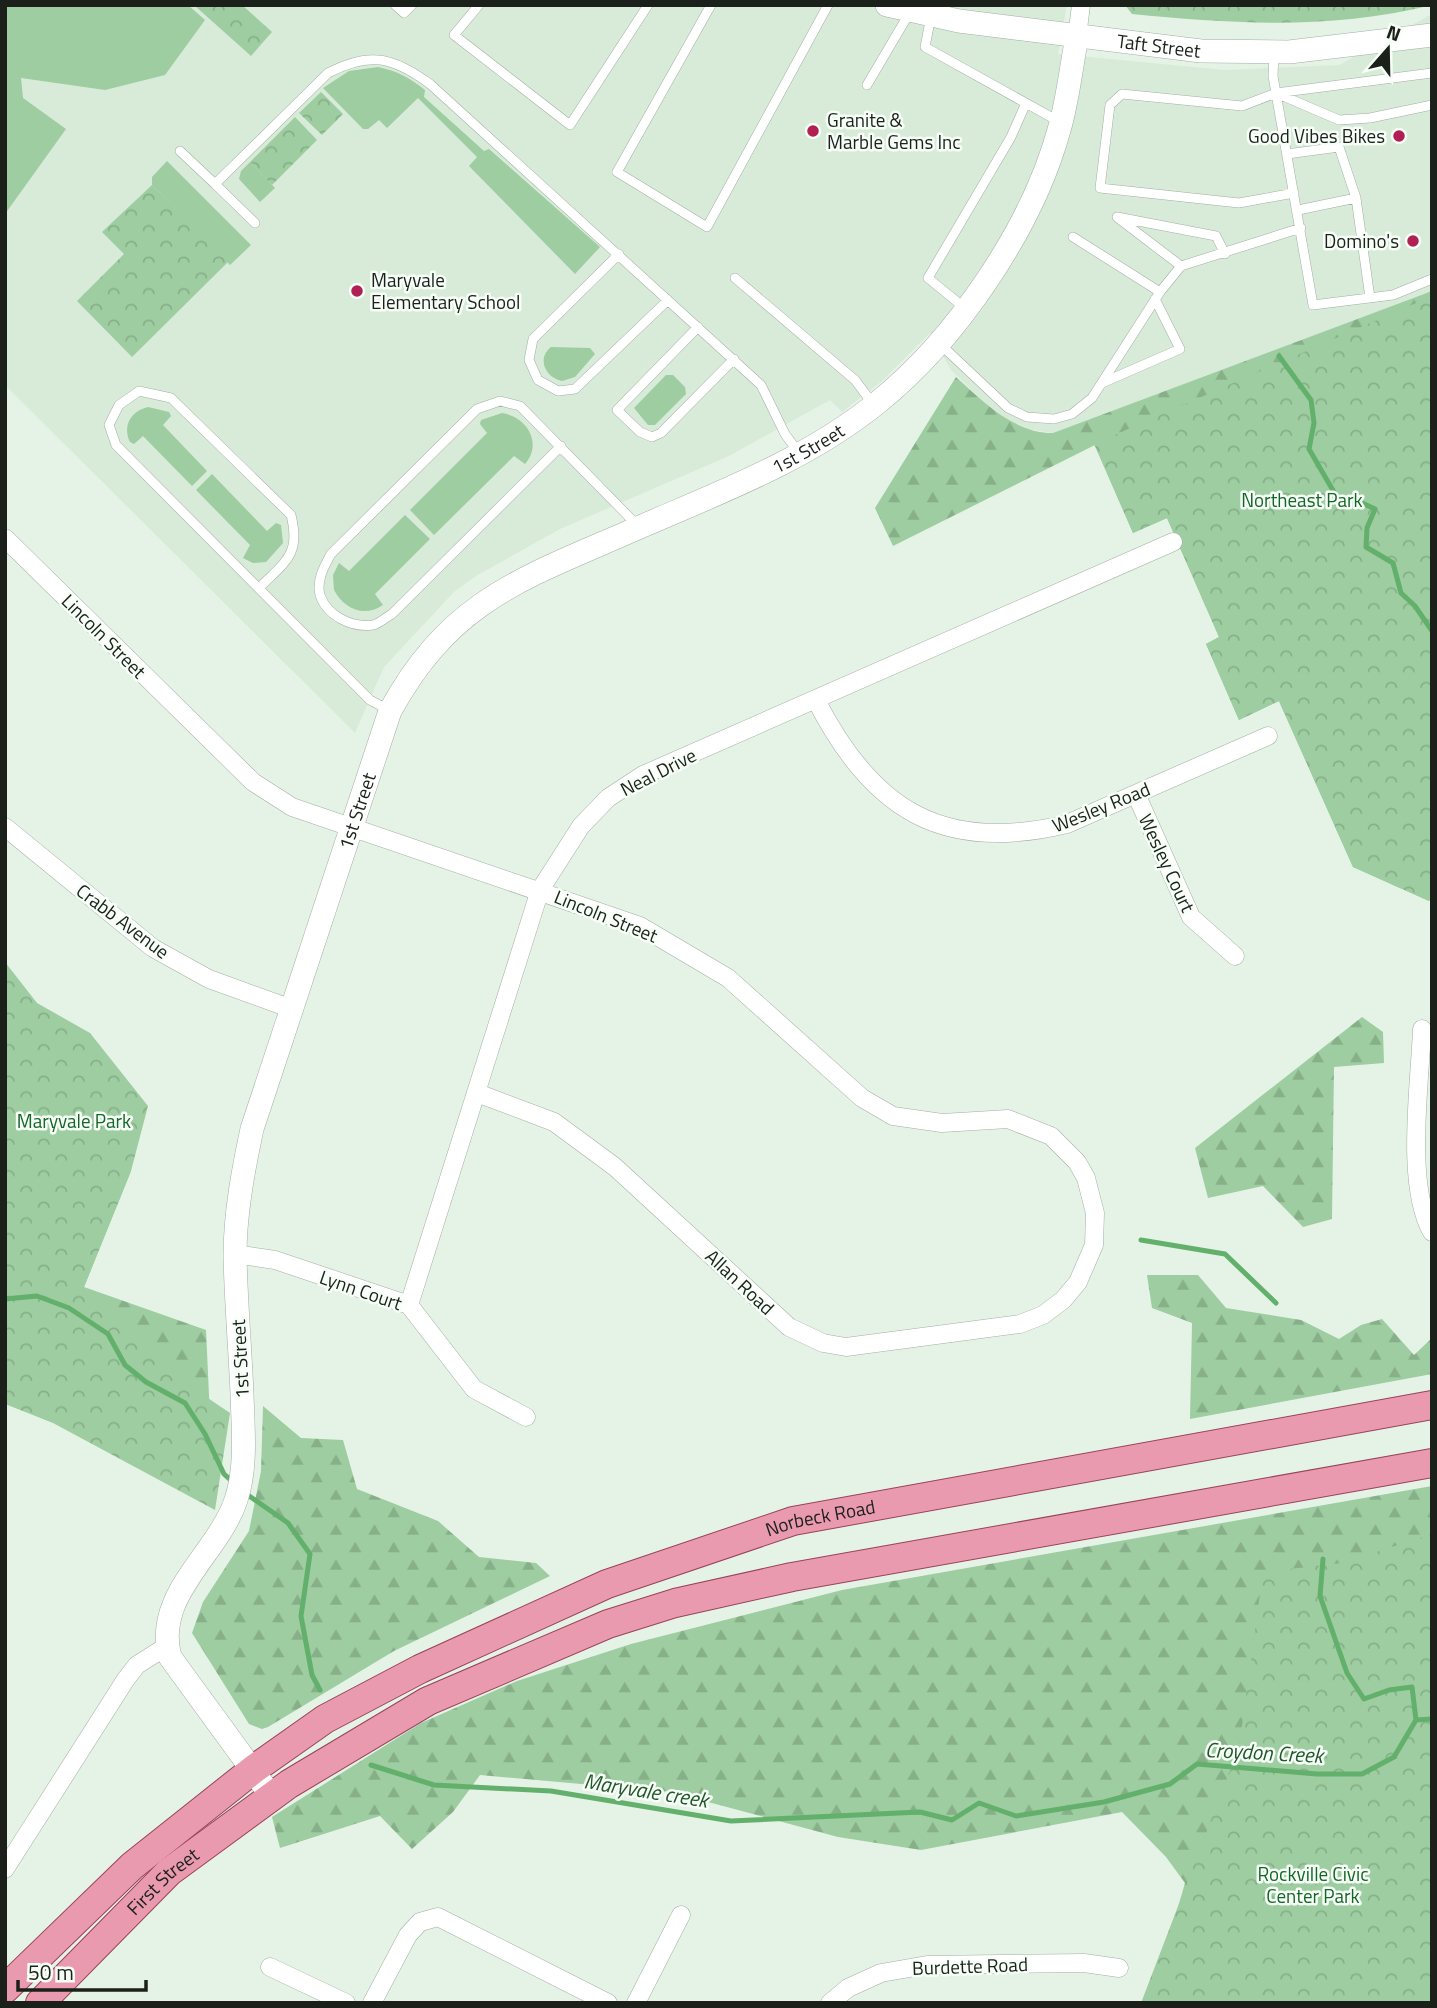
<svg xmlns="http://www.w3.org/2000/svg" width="1437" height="2008" font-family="'Titillium Web',sans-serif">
	<defs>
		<pattern id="forest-firs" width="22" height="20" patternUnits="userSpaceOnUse" patternTransform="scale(1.75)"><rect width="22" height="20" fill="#9dcda0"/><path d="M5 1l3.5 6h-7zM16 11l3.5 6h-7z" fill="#87b089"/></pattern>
		<pattern id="park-crowns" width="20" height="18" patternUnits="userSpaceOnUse" patternTransform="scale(1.75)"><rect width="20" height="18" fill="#9dcda0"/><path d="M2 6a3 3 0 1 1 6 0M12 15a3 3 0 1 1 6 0" fill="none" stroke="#87b089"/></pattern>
	</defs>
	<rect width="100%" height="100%" fill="#e5f3e6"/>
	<path fill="#d7ebd8" d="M5,5H1067L1058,54L1225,70L1339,65L1432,14V291L1053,433L1020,428L988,406L951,370L930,333L882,381L842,412L830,400L729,456L560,529L476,576L454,592L384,667L355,733L5,385Z"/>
	<path fill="#9dcda0" d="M5,5H188L205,20L165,75L105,90L21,78L23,98L66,129L5,214Z
		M378,67C397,71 410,78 425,90L424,97L484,151L489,149L600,247L575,274L469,166L477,157L418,98L387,128L379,120L368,129H363L323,88L349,71Z
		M167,161L251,245L230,265L152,185V177Z
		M250,162L275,188L260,202L239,179L241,171Z
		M551,347L590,348L595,354L575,377L562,381C546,378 536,359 551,347Z
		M666,375H673L685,387L686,394L655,425H648L634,408Z
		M148,407L169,412L171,416L163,425L207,471L192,486L143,436L134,444L130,442C122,426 131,411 148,407Z
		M502,413C527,417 543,443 525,464L514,456L434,535L410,510L487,433L480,424L481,420Z
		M212,474L267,531L276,523L281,525L283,543L266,562L253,563L243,558L250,545L196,490Z
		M405,515L430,539L375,594L383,605C364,618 344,609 334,590L333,575L339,563L349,571Z"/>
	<path fill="url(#forest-firs)" d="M1432,291V896L1429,901L1353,867L1279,701L1239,720L1206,644L1219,637L1167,518L1133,533L1095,445L893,546L875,508L956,377C984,402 1013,433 1053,433Z
		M1362,1017L1383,1032L1384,1063L1334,1067L1332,1219L1303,1227L1263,1186L1208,1198L1195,1148Z
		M131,1171L84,1287L206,1330L210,1417L5,1247Z
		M1147,1275H1198L1226,1308L1301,1320L1339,1339L1361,1325L1382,1319L1414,1355L1432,1338V1374L1190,1419L1192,1323L1152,1308Z
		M263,1406L301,1438L343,1440L357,1489L438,1521L479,1557L536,1563L550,1576L394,1651L268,1727L262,1729L249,1724L192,1633L203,1602L249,1531L261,1471Z
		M1432,1486V1760L1159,1972L1185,1883L1166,1857L1122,1812L921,1850L838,1837L671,1792L480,1775L453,1812L412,1849L380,1816L280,1848L272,1817L421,1723L517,1681L631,1644L842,1590Z"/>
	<path fill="url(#park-crowns)" d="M194,5H242L272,32L251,56Z
		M1125,5H1432C1332,30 1233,24 1132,14Z
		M321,92L343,114L322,135L299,113Z
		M295,117L317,140L272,185L250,162Z
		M152,185L228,262L132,357L77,301L124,254L102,232Z
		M1432,296V896L1429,901L1353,867L1279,701L1239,720L1206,644L1219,637L1167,518L1133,533L1094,444Z
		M5,962L37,1003L90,1033L148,1106L131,1171L84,1287C127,1336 175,1377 230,1413L215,1510L53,1423L5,1404Z
		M1432,1534V2003H1141L1239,1747L1263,1572L1342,1563Z"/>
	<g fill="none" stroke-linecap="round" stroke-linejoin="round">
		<path stroke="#62b06b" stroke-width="5" d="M1279,356L1311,400L1314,423L1309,449L1342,506L1362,503L1375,509L1367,528L1366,547L1393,563L1401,593L1415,606L1432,631
			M1141,1240L1225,1254L1276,1303
			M5,1299L37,1296L69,1308L108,1334L125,1365L146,1382L185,1403L205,1434L224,1474L235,1484
			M245,1493L288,1523L310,1554L301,1616L312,1675L320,1690
			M1323,1559L1320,1596L1347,1673L1364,1699L1389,1690L1412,1687L1416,1720
			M371,1765L434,1785L551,1791L731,1821L920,1812L952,1820L979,1803L1016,1816L1104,1802L1170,1784L1197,1764L1317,1774H1362L1394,1757L1416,1720L1432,1719"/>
		<g stroke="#a2afa3" stroke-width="10">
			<path id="service" d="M395,5L404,13L412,5
				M479,5L454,35L570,125L648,5
				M711,5L617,172L707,227L828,5
				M931,16L925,47L1060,122
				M1274,54L1273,76L1313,305L1393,295L1432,279
				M1432,73L1276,93L1339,120L1370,118L1432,105
				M867,85L910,12
				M1276,93L1242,106L1122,94L1110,105L1100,188L1239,203L1294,193
				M180,151L215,184
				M1287,154L1339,147L1356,198L1370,298
				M1298,210L1356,198
				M1117,217L1216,236L1225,254
				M1118,218L1181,266
				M255,223L215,184L328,73C370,51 393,57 430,84L761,385L785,434L798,452
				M1073,237L1160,292
				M619,254L533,339L529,360L538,380L558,391L575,389L668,300
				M735,278L855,380L873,404
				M966,309L928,278L1011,137L1026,103
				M698,327L617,410L640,432L652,437L661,433L734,359
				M940,344L1008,408L1027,417L1054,419L1072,414L1092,398L1160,292L1181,266L1301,228
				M1102,383L1180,349L1155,299
				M561,446L392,614C386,617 379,624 373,625C352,628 327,616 320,595C316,580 325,565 331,554L477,409L500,401L520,406L638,526
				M259,588C285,562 301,555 291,515L171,398L139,391L119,405L109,425L116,445L370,700L389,710"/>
		</g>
		<g stroke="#a2afa3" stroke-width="19">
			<path id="minor" d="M1077,37L1081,5
				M5,538L253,782L292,807L640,926L728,978L862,1098L893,1116L942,1123L1008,1119L1051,1136L1077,1162L1086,1178L1095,1213L1094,1245L1078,1282L1063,1300L1043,1315L1020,1324L846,1347L823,1343L789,1327L615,1167L554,1122L477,1093
				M816,700C872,810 943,854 1067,824L1268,736
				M1136,794L1191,917L1235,956
				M5,827L153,948L209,979L292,1009
				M1422,1029C1420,1084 1405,1185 1432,1232
				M235,1254L275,1260L409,1305L474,1389L526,1417
				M409,1305L540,890L581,826L608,798L643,775L1173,542
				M5,1869L126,1679L137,1665L167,1646
				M270,1967L346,2003
				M372,2003L408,1935L420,1922L438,1917L608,2003
				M636,2003L681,1915
				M830,2003L848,1988L881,1973L927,1965L1084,1963L1119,1968"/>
		</g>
		<g stroke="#a2afa3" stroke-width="24">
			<g id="tertiary">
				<path id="s1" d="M887,5L959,21L1201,51L1289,52L1432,35"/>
				<path id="s2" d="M272,1797L170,1657C153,1595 218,1554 236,1500C247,1467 243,1429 242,1394C240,1348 236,1302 235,1256C235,1214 243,1171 252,1129L390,711C449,603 518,580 624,534C710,496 803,463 877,403C956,340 1032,228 1059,130C1068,100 1071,67 1077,37"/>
			</g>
		</g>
		<g stroke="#984359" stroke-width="30">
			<g id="primary">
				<path id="s3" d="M5,1989L132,1866L254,1769L325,1719L420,1669L607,1584L793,1521L1432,1405"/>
				<path id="s4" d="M40,2003L169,1872L289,1784L428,1701L608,1624L675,1603L792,1577L1432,1463"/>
			</g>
		</g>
		<use href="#service" stroke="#fff" stroke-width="9"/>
		<use href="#minor" stroke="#fff" stroke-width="18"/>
		<use href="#tertiary" stroke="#fff" stroke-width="23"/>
		<use href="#primary" stroke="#ea9aaf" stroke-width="28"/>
	</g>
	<g fill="#b02053" stroke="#f6fef7" stroke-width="2.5">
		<circle cx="813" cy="131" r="7"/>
		<circle cx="1399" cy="136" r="7"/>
		<circle cx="1413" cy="241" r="7"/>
		<circle cx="357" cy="291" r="7"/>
	</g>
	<g text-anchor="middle" stroke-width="5" stroke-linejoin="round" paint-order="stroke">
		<g font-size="19" fill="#1b201b" stroke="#f6fef7">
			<text dy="7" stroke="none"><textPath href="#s1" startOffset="275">Taft Street</textPath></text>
			<text dy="7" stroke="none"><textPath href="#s2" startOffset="1666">1st Street</textPath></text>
			<text transform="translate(104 636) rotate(45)" y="7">Lincoln Street</text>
			<text transform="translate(658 772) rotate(-27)" y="7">Neal Drive</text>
			<text transform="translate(1101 807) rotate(-22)" y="7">Wesley Road</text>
			<text dy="7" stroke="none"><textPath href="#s2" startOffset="1057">1st Street</textPath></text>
			<text transform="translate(1167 863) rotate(65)" y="7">Wesley Court</text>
			<text transform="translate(606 916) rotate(22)" y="7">Lincoln Street</text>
			<text transform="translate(123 921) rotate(37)" y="7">Crabb Avenue</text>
			<text transform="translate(740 1282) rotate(43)" y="7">Allan Road</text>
			<text transform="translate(361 1290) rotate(19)" y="7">Lynn Court</text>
			<text transform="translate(240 1359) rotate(-93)" y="7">1st Street</text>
			<text dy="7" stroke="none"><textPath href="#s3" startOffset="956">Norbeck Road</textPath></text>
			<text dy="7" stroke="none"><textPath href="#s4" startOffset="173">First Street</textPath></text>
			<text transform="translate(970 1966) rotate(-2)" y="7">Burdette Road</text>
		</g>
		<g font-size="19" fill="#1b201b" stroke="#f6fef7" text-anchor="start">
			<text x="827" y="127">Granite &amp;<tspan x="827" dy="22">Marble Gems Inc</tspan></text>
			<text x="1385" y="143" text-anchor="end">Good Vibes Bikes</text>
			<text x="1399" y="248" text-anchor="end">Domino's</text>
			<text x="371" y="287">Maryvale<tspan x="371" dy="22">Elementary School</tspan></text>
		</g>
		<g font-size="19" fill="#136726" stroke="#f6fef7">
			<text x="1302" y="507">Northeast Park</text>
			<text x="74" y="1128">Maryvale Park</text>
			<text x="1313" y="1881">Rockville Civic<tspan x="1313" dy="22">Center Park</tspan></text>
		</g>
		<g font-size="21" font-style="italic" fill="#215729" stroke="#f6fef7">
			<text transform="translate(1264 1753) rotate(3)" y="7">Croydon Creek</text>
			<text transform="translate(646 1791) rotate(9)" y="7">Maryvale creek</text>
		</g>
	</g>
	<rect width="1437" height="2008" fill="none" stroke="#1b201b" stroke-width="14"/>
	<g transform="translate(1388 49) rotate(20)" stroke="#f6fef7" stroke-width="5" paint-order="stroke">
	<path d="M0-5L12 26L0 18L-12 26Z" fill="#1b201b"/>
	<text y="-10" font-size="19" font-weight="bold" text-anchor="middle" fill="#1b201b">N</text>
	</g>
	<path d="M18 1980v10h128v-10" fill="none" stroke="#1b201b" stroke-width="3.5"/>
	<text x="28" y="1980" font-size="21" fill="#1b201b" stroke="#f6fef7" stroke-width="5" paint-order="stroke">50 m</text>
</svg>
